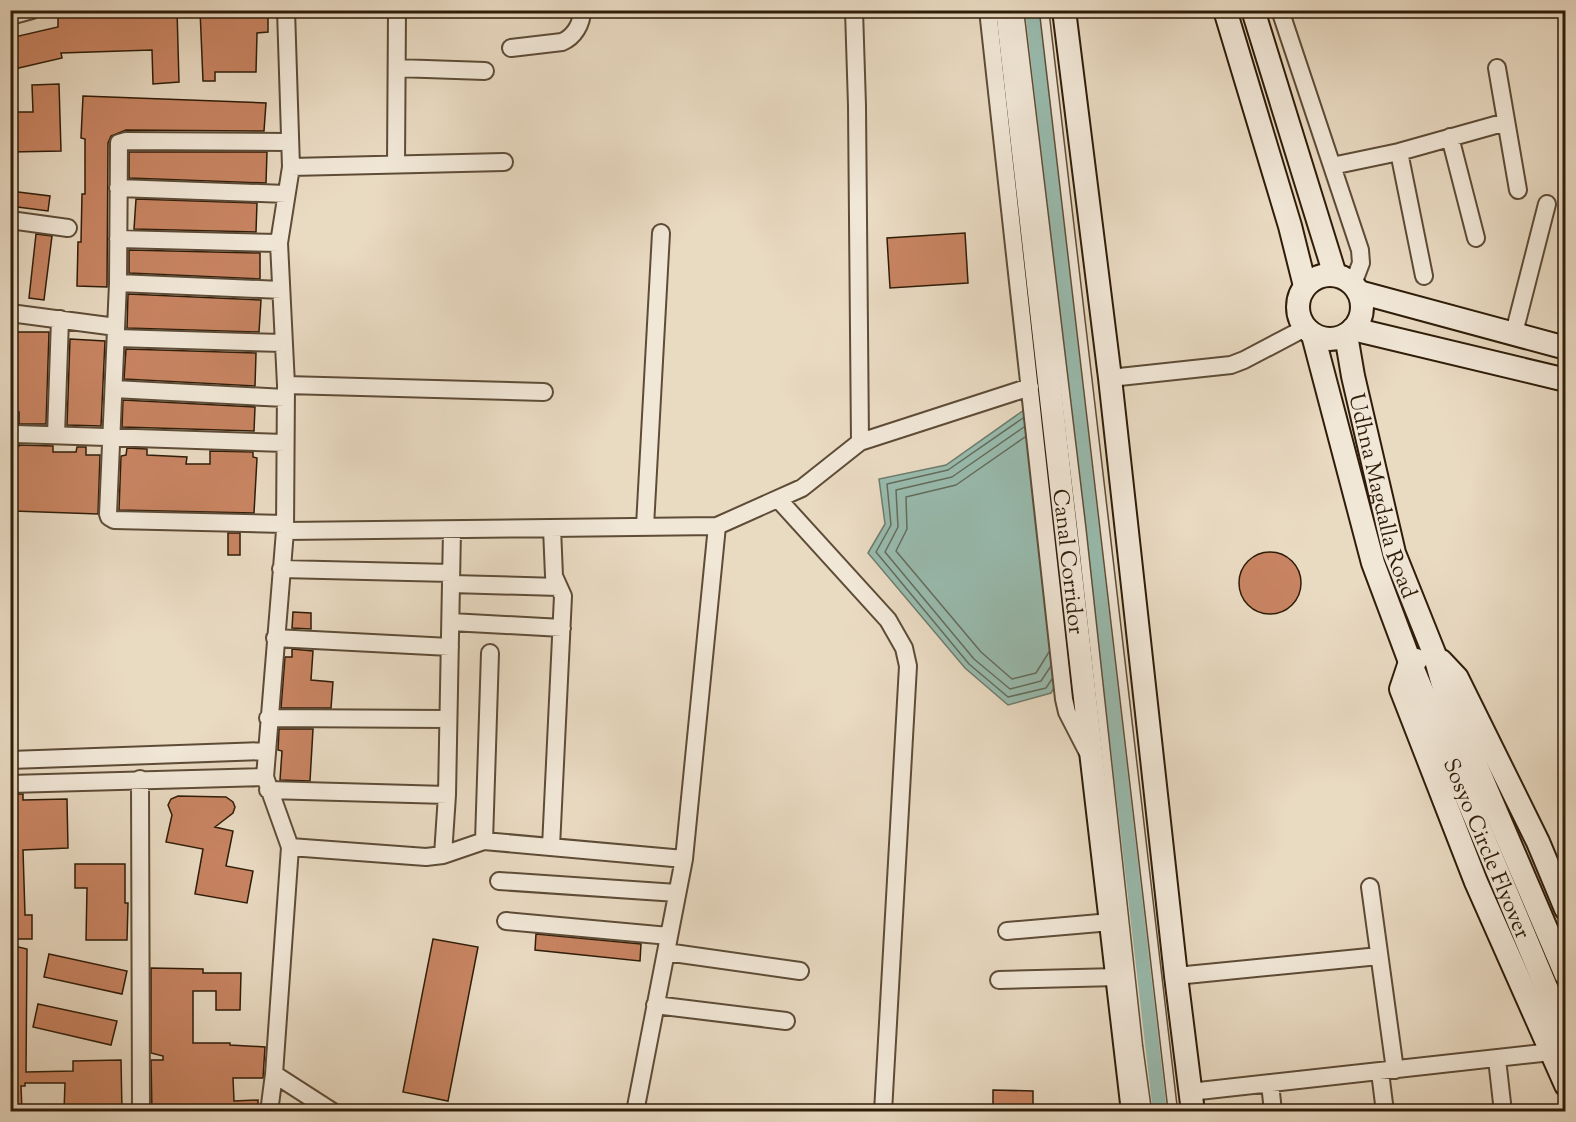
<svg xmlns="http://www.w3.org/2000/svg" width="1576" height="1122" font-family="'Sorts Mill Goudy',serif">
	<rect width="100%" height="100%" fill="#e9dac2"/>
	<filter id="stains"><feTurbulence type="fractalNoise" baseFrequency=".00333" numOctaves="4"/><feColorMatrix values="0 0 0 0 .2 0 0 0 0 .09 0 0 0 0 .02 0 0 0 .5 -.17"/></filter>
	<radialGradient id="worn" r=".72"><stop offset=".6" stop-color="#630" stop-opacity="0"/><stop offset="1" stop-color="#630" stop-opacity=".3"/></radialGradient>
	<path fill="#98bbae" stroke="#6e7c6c" stroke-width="1.5" d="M1051,391L1073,655L1051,693L1008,705L965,668L868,553L885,524L879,479L946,465Z"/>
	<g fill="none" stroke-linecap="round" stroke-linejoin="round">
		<path stroke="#646c5c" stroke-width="1.5" d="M1023,418L948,470L887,484L891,525L876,552L969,664L1008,697L1046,688L1052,679
			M1024,427L952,477L896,490L898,527L885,552L974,659L1010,689L1041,681L1051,666
			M1025,437L956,485L906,497L907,529L896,551L981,652L1012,679L1036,673L1049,652"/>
		<path stroke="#98bbae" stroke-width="14" d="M1032,10L1160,1112"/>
	</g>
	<path fill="#c88462" stroke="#2f1d09" stroke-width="1.5" d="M58,10H177L179,82L153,84L152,50L61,53L62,58L10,70V38L58,27Z
		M200,10H268V32L257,33L256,72H215V81H203Z
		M59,84L61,151L10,152V112H33L32,85Z
		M83,96L266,103L264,131L126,130L111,136L108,143L107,287L77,286L78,242H81L82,194H85V139L81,138Z
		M129,152H267L266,183L129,178Z
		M10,191L50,196L48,211L10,206Z
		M136,199L257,203L256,232L134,229Z
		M965,233L968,283L890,288L887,238Z
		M36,234L52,236L44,300L29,298Z
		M129,250L260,253V279L129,273Z
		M128,294L261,300L259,332L127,328Z
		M16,332H49L46,424H19V412H17V396H10V377H15L16,371V349H13V338L16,339Z
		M70,339L105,341L101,426L67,425Z
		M126,349L256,353L255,386L124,379Z
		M123,400L255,407L254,431L122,427Z
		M19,445L53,446V452H76L77,447H86V455H100L98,514L14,511L15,446H19Z
		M127,448L147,449V455L187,457L186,464H210V451L253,452V457L257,458L254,513L119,510L121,456L126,455Z
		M228,533H240V555H228Z
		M1239 583a31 31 0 1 1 62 0a31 31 0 1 1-62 0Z
		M293,612L311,613V629L292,628Z
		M292,649L313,651L311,680L333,682L331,708H281L285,657H292Z
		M279,729H313L310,781L280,780L282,751L278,750Z
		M10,794H23V800L67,799L68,848L23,850L25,915H32V939H10Z
		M178,796L226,797L233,802L235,807L233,813L215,827L233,831L226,866L253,871L247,903L195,894L203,849L166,842L172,815L168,805L171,799Z
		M75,864H125V903H128L127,940H86L87,888H75Z
		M536,934L641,944L640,961L535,950Z
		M433,939L478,947L448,1101L403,1092Z
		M10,945L27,949L26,1072L73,1071V1061L121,1060L122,1111H64L65,1083H25V1086H21L22,1112H10Z
		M49,954L127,971L122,994L44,977Z
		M151,968L203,969V973H241L240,1010H216V991H193V1043H230V1045L265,1047L263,1078H233L234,1101L258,1100V1112H152L151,1060H163V1056L151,1053Z
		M38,1004L117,1021L111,1045L33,1027Z
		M993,1090L1033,1091V1112H993Z"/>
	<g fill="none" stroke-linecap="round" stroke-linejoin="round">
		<g stroke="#5e4c37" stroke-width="11">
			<path id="lane" d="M1019,10L1081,526L1138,1046L1147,1112
				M1044,10C1090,377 1127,745 1173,1112"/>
		</g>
		<g stroke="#5e4c37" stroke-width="20">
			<path id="street" d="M988,10L1064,699L1067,712L1087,751
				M1280,10L1360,250L1361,263L1353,284
				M10,16L32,10
				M511,48L562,42C574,37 582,24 582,10
				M397,68L485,71
				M1497,68L1518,190
				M1450,137L1476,238
				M1399,152L1424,276
				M396,164L397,10
				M1332,166L1399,152L1506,122
				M291,167L504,162
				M118,188L286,194
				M10,220L68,228
				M118,239L279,243
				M118,283L281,290
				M10,313L116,327
				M1514,333L1547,204
				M116,338L283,343
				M1110,378L1231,365L1244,360L1305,328
				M286,385L544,392
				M114,389L285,398
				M16,434L284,443
				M56,435L60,319
				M860,442L1030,387
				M778,499L888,620L904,648L908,666L883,1112
				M284,524L114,520L109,517L108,514L118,283L119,143L126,141L290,142
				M645,526L661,233
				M285,531L717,526L802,488L860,442L857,106L854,10
				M281,569L451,573
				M452,584L559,587
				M451,622L562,628
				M275,638L450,647
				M268,718L448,719
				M10,760L266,751
				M140,779L141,1112
				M10,784L265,777
				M268,790L447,795
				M484,841L490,653
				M290,847L426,857L443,855L484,841L684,859
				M551,847L563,596L554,576L552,528
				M443,855L447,795L452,530
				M499,881L677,893
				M1370,887L1395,1070
				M506,921L669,936
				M1007,931L1111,922
				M666,952L800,971
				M1176,976L1379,956
				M999,980L1118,977
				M655,1005L786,1021
				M1497,1059L1503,1112
				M1380,1072L1385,1112
				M274,1074L333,1112
				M1270,1083L1273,1112
				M1190,1092L1551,1052
				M269,1112L274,1074L290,847L265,777L285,531L286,385L279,243L291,167L286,10
				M635,1112L684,859L717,526"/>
		</g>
		<g stroke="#2f1d09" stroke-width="26">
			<g id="secondary">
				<path id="s1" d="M1007,10L1092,760L1133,1112"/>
				<path d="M1064,10L1110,378L1176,976L1193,1112"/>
				<path d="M1225,10L1290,226L1305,286"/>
				<path d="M1253,10L1335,275"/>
				<circle cx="1330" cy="307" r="32"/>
				<path d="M1359,292L1566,348"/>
				<path d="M1353,329L1566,380"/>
				<path id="s2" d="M1313,335L1373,563L1410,662L1566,1035"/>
				<path id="s3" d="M1346,335L1353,376L1394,553L1434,653L1446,695L1566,975"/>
				<path d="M1416,660L1410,662L1401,689L1476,882L1566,1085"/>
				<path d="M1441,661L1457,678L1538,842L1566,909"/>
			</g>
		</g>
		<use href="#lane" stroke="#f1e7d7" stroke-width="8"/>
		<use href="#street" stroke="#f1e7d7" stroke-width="16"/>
		<use href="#secondary" stroke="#f1e7d7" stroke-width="22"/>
	</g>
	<g text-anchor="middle" stroke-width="5" stroke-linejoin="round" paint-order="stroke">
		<g font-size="22" fill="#2f1d09" stroke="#f1e7d7">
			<text dy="8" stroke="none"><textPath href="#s3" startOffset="165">Udhna Magdalla Road</textPath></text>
			<text dy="8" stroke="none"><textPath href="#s1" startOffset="555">Canal Corridor</textPath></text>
			<text dy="8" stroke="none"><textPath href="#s2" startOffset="543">Sosyo Circle Flyover</textPath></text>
		</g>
	</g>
	<rect width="1576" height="1122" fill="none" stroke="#e9dac2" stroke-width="36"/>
	<rect x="12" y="12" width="1552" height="1098" fill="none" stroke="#2f1d09" stroke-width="3"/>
	<rect x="18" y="18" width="1540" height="1086" fill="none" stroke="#2f1d09" stroke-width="1.5"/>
	<rect width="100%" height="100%" filter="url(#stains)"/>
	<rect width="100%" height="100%" fill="url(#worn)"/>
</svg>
